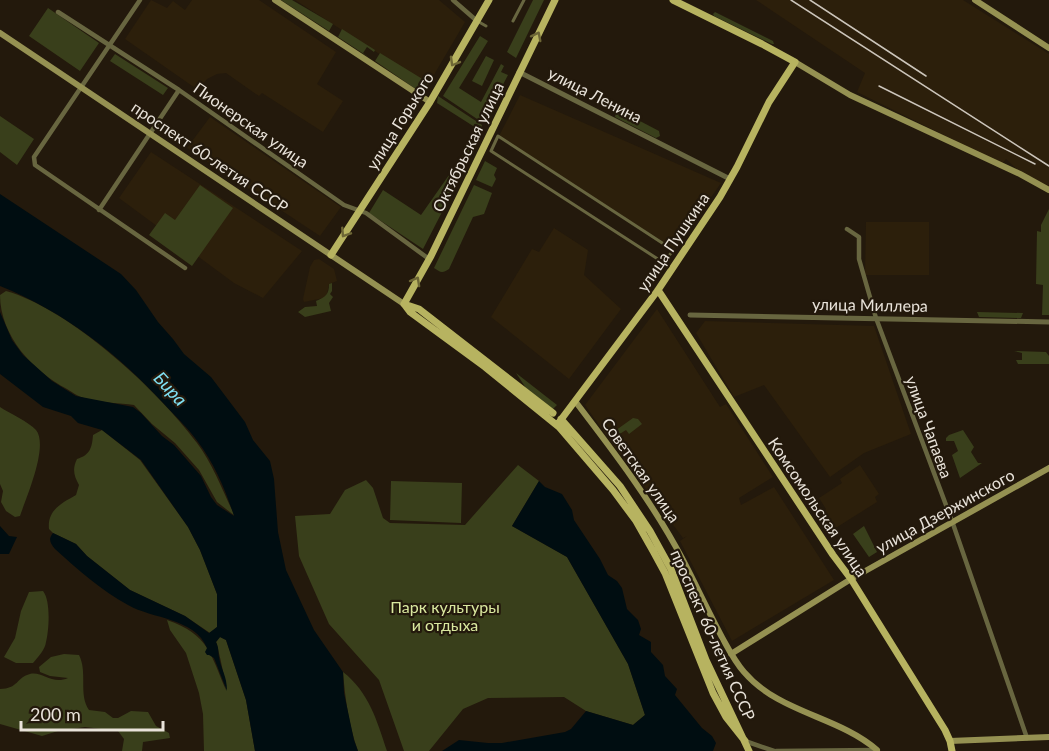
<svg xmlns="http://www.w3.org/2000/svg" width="1049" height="751" font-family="Lato,sans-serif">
	<rect width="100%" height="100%" fill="#23190c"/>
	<path fill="#2c1f0b" d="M151,0L167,8L173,1L185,10L192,0H259L336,52L317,84L343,101L323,132L262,93L259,96L253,92L226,73L217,74L207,79L198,90L125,39Z
		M295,0H439L465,22L428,85Z
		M756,0H963L1046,52L1049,54V186L1020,172L1006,159L1002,164L857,92L865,73Z
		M520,95L721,183L673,252L499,136Z
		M210,117L341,207L320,236L187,148Z
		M151,152L302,251L263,298L234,283L119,198Z
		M866,222H929V275H865Z
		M554,228L588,250L584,275L621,309L569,379L491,317L532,249L539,252Z
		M319,259L334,269L337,281L329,284L327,294L324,298L304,302L303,299L310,267L314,260Z
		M657,309L720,407L726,404L773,477L739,498L741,505L774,487L834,580L732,641L680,541L687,536L683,538L615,448L585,405Z
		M705,321L874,326L911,434L864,453L830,477L764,385L734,397L696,333Z
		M860,465L879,494L875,497L877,502L834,529L823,511L826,509L819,498L842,483L840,479Z"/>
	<path fill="#393f1b" d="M281,0H292L333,24L329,31Z
		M533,0H544L516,58L507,52Z
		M48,8L99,43L80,71L29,36Z
		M715,12L773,41L774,44H772L714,16L713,14Z
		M342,29L375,50L374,52L367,47L363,53L370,58L338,37Z
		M480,36L488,41L459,88L481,102L501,64L504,66L501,72L508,75L483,123L443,96Z
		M380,53L429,83L423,94L375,61Z
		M115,54L168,88L163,95L110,61Z
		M486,56L494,60L482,86L472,81Z
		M438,96L482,125L481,131L437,103Z
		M619,110L659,131L660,136L656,138L615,117L616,112Z
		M0,116L34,139L17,165L0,152Z
		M470,145L475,148L423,249L369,213L383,190L421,215Z
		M485,161L497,168L494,175L496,179L492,187L476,180Z
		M200,185L233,208L192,266L149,235L165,213L175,220Z
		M474,185L492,193L484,214L473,217L449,269C442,274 440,272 434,268Z
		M1049,209V315H1042L1043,285L1036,284L1037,231L1041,232V225Z
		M332,283V291L330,294L333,297L329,303L331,311L305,317L298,312L305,307L317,306L316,301C326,297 329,294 329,284Z
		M6,291C70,309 158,390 197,443C213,464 223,492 235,516L217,502L199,470L175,443L152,424L134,405C119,403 103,403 88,399C81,398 73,393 67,389C33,371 0,336 0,295Z
		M977,312L1023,313L1021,318L979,317Z
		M1014,351L1046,352L1049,356V364H1018L1016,360H1022V353Z
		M516,373L557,405L553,409L526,388Z
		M0,407C9,413 29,422 36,430C49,446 26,498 20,516L15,517L6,511L1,502L3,491L0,484Z
		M633,418L638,419L642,424L629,434L626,430L618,435L620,440L618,441L612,433Z
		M102,430L140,460L188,527L200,550L217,594V627L210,633L185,616L130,590L87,556L76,544L53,533L49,529C47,510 62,503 76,495L79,485C74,476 72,469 77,459C90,455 92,448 93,435Z
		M963,430L974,447L971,452L978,463H982L960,478L952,455L958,451L954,441H946V438L949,435Z
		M518,465L539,481L512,526L567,557L628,664L645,715L633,725L586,711L564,697L488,698L463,709L429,751H404L379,680L329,624L299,556L295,516L330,514L345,490L366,480L373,488L383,518L390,523L465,525Z
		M391,481L462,483L461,523L390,520Z
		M864,526L877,552L869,557L853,534Z
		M43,591C51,601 49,630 46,642C45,650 38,657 33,663H16L4,657L15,638L21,611L29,592Z
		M167,620C209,635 210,653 226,690C226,683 218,647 216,642L220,637L226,640L246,700L255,751H204L203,714L199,693L186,653L170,630Z
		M64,654L79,655C88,673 78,694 89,710L105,712L113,718H118L131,711L148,712L156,726L169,733L170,738L143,742L142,751H122L124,739L118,731L85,727L58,731L42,736L0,724V689C18,689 17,677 30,674C42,671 52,685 68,678L50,676L40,672L39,667L51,657Z
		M343,672C369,692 377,721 387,751H358C349,726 345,698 343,672Z"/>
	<path fill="#000d11" d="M0,194L121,274L136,290L158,322L173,339L184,354L211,377L245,422L253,440L270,461L274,479L278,532L286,570L314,630L343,672L344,693L354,740L358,751H255L246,700L226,640L220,637L216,642C219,648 218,651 219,657C221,670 227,675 227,691L214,658L209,655H207L205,652L207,648C195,618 152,619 128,605C101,590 78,570 55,549C50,543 48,539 53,533L76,544L87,556L130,590L185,616L209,633L217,627V594L200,550L188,527L141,460L102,430L78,423L71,416L43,407L0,374V312L12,340L23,355L52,381L76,396L133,407L141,413L162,436L174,445L201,476L211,497L217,505L234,516C226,491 214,463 198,442C189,429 176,417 165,405C118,354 65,312 0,286Z
		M539,481L545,487L562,494L572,510L574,520L600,559L608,575L617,581L622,588L627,609L638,620L641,629L639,635L651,642V652L663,665L665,676L677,689L675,695L702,728L712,736L716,743L713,751H442L459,740L488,743H502L565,732L571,729L586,711L633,725L645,715L628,664L567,557L512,526Z
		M0,526L9,536L17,537L9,554H0Z"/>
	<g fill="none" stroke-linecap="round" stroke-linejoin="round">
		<path stroke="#686640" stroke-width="3" d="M513,21L524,0
			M479,22L486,26
			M498,136L673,250L664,263L491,151Z"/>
		<path stroke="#686640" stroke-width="4.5" d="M140,0L34,157L35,165L185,268
			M453,0L477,21
			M58,12L179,90L344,205L366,213L429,259
			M99,210L179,90
			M847,229L859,237V259L876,318L952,521L1027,738
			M745,741L774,751
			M776,751L877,750"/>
		<path stroke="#686640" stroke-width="5" d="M519,72L730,179
			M690,315L1049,322"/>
		<path stroke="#959152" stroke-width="6" d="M275,0L430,102
			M975,0L1049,48
			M0,33L404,304
			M795,62L850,95L1020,174L1049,190
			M575,401C614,452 653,503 683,560C697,587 710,615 724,641C730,652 736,663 744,672C779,713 838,716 877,750
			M731,654L851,579L1049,468
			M950,741L1049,737"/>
		<path stroke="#b7b360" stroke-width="7" d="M331,255L430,102L489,0
			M658,290L833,555L851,579L945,730L950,741L952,751
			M404,304L410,312L485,367L559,427L613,490L636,521L653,551L665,573L713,693L726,717L745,741
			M404,304L431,256L555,0
			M404,304L419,309L553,413
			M561,419L620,486L650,531L671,569L706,660L749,751
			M557,425L658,290L720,197L737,167L769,102L795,62L762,44L673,0"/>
		<path stroke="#ccc5bb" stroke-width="1.5" d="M791,0L1049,166
			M810,0L926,76
			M879,86L1035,164"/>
	</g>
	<defs><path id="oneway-chevron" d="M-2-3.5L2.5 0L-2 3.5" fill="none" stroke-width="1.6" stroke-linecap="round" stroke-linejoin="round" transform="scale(1.5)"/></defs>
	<g stroke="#6d6636">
		<use href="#oneway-chevron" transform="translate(537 36) rotate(-63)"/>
		<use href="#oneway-chevron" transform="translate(454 62) rotate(120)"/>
		<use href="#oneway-chevron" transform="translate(345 233) rotate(123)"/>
		<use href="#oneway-chevron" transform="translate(416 281) rotate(-61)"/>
	</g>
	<g text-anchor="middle" stroke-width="4.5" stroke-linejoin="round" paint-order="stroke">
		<g font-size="16" fill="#e9e3da" stroke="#23190c">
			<text transform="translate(595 95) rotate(27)" y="6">улица Ленина</text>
			<text transform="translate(400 121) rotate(-58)" y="6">улица Горького</text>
			<text transform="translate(251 125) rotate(35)" y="6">Пионерская улица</text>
			<text transform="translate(468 147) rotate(-64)" y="6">Октябрьская улица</text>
			<text transform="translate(210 157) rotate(34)" y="6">проспект 60-летия СССР</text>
			<text transform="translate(673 242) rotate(-56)" y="6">улица Пушкина</text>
			<text transform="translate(870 305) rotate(1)" y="6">улица Миллера</text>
			<text transform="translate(929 427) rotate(70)" y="6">улица Чапаева</text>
			<text transform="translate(641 470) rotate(55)" y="6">Советская улица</text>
			<text transform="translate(818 507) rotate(56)" y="6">Комсомольская улица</text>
			<text transform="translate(945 511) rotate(-29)" y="6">улица Дзержинского</text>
			<text transform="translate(713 635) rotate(66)" y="6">проспект 60-летия СССР</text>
		</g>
		<g font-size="16" fill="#dae89f" stroke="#23190c">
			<text x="445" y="613">Парк культуры<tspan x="445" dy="18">и отдыха</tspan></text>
		</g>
		<g font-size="18" font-style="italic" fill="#80e1f4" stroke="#23190c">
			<text transform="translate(170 389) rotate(47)" y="6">Бира</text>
		</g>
	</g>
	<path d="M21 721v9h142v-9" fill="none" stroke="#e9e3da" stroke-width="3"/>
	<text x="30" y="721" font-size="18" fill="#e9e3da" stroke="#23190c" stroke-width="4.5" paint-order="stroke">200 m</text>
</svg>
